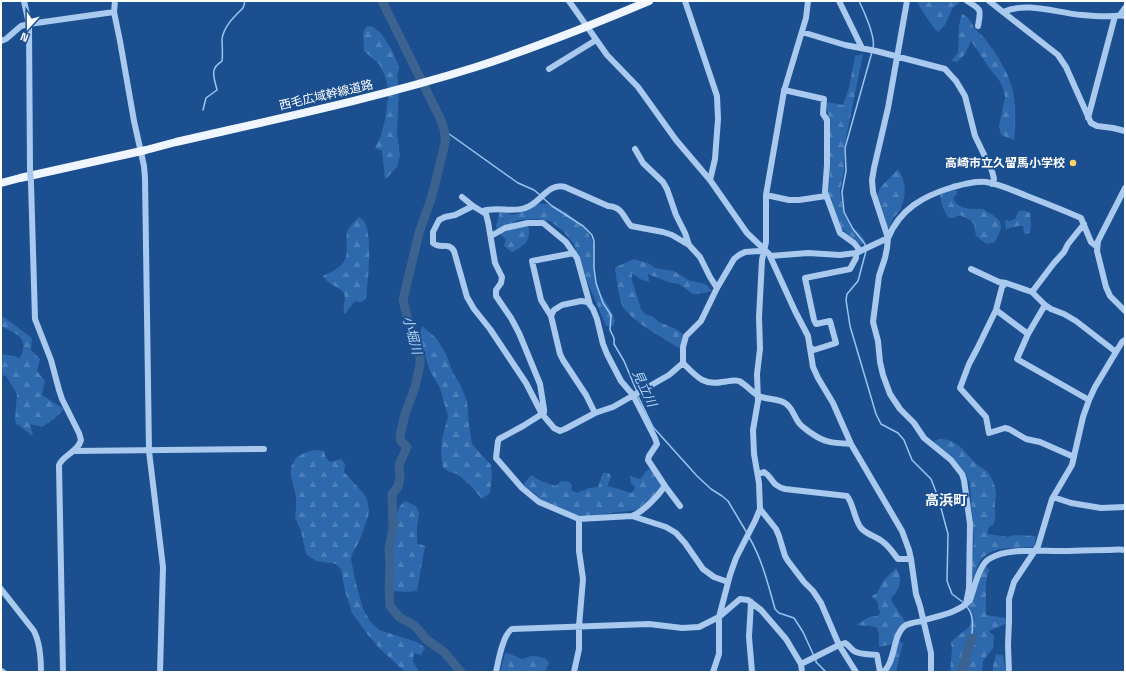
<svg xmlns="http://www.w3.org/2000/svg" width="1126" height="673" font-family="'Space Grotesk','Noto Sans JP',sans-serif">
	<defs>
		<pattern id="forest-firs" width="22" height="20" patternUnits="userSpaceOnUse"><rect width="22" height="20" fill="#2e69ad"/><path d="M5 1l3.5 6h-7zM16 11l3.5 6h-7z" fill="#4d80b9"/></pattern>
	</defs>
	<rect width="100%" height="100%" fill="#1b4f8f"/>
	<path fill="url(#forest-firs)" d="M916,1H958V4L953,7L945,25L938,32C929,23 923,11 916,1Z
		M962,14C969,16 972,25 976,30C979,33 982,35 985,39C996,53 1007,70 1012,87C1016,104 1016,123 1014,140L1001,135L999,126L1005,97L1003,88L999,80L990,69L971,41L965,54L957,62L951,61L958,53L959,25Z
		M367,26L373,27L381,33L392,50L399,67L397,77L399,89L397,133L400,155L397,167L385,180L382,151L375,148L380,138L385,120L389,91L385,76L379,64L364,51L363,32Z
		M863,54L844,148V171L840,191L844,214L852,227L859,233L865,240L861,245L837,225L831,198L828,196C831,178 829,164 829,146C828,137 829,129 829,120C828,114 826,108 827,102L843,105L849,88L855,56Z
		M898,169C906,181 907,197 900,210C899,212 896,215 894,217C892,221 890,225 888,229L877,197L880,188Z
		M953,190L957,191V194L953,198C957,208 967,209 977,209C978,209 982,209 983,209C985,210 988,213 991,214C1006,223 1001,229 995,242L988,244L985,243L976,236L974,224L970,220L960,215L953,218H949C943,210 941,204 940,194Z
		M539,204C558,201 588,227 594,244C595,250 594,257 594,263C595,270 596,280 598,288C600,294 605,300 609,307C611,311 613,316 615,321L613,326H606L587,281L574,244L562,230L550,221L537,219L518,220L511,224H521L529,227C530,242 525,245 512,252L504,246L506,240L498,231L496,226L500,211L513,215L517,214Z
		M1022,210L1030,213L1031,223L1030,233L1024,234L1023,226H1018L1006,229L1005,220L1010,221L1015,219L1018,212Z
		M359,217C361,218 363,220 364,221C373,235 368,281 366,299L361,302L355,301L345,314C341,306 348,298 343,292C337,285 329,286 323,276C329,273 338,269 342,264C350,256 345,242 347,232C349,226 355,221 359,217Z
		M634,259L650,264L655,268L674,271L688,280L705,284L712,291L704,293L693,294L679,284L668,282L648,274L649,282L640,279L632,273V280L641,309L645,314L653,317L659,322L676,329L684,335L681,349C666,340 629,320 622,305C619,297 616,277 615,268L616,267Z
		M1,316L5,318L32,338L31,350L40,359L37,371L45,381L42,395L64,409L54,419L42,427L30,424L33,435H31L20,426L16,424L15,419L17,394L6,376L1,375V354L9,355L20,358C24,349 26,340 16,334C12,331 6,329 1,326Z
		M422,326L436,338L446,354L453,373L460,384L467,401L469,425L472,444L491,465L492,476L490,493L482,499L470,485L457,474L452,473L443,468L441,454L442,439L448,416L440,388L430,371L419,337Z
		M939,439C955,438 965,451 974,462C978,466 983,468 987,471C992,477 996,487 996,494C996,497 995,501 995,504C994,512 997,516 993,525C989,526 987,530 988,534L1008,537L1015,535L1035,536L1036,537L1034,547C1016,549 993,544 980,561C976,567 976,575 972,581V562L974,541L970,485C966,467 946,453 932,442Z
		M314,450L324,451L326,458L330,462L341,459L345,464L344,472L363,493L367,499L369,510L368,517L359,542L353,552L351,559L355,579L363,609L370,621L379,630L417,642L425,648L421,655L414,653L413,661L419,672H405L379,648L368,635L352,613L345,591L341,569L336,564L316,561L306,554L301,531L295,518L296,508V497L291,476V467L296,458L304,453Z
		M650,469C657,472 660,480 662,487L659,491L637,510L611,513L581,518L559,507L541,500L535,493L525,487L524,484L531,475L541,481L556,486L561,481L569,482L572,485L571,490L577,493L589,488L598,487C600,483 601,477 603,473H609L611,477L608,484V486L632,493L635,487L631,483L630,476L640,479L643,476L646,471Z
		M405,501L416,506L419,513L417,527V543L425,546L417,591L406,592L392,591L393,567L392,550L396,514L400,506Z
		M987,567L989,570L986,581V615L1006,618V624L989,631L994,636L993,648L983,661L982,672H950L952,649L951,642L970,626L971,620L968,605L983,568Z
		M896,568C901,575 902,584 896,592C894,595 892,596 891,600L906,623L893,644L879,647V634L877,628L871,626L856,625L869,617L877,616L880,614V612L878,608V602L872,597V596L877,593L884,580Z
		M899,641L903,643L897,667V672H886Z
		M505,653L510,654L522,659C532,655 536,655 546,659L549,663L545,672H500Z
		M996,654L1003,655L1006,672H993V667Z"/>
	<g fill="none" stroke-linecap="round" stroke-linejoin="round">
		<path stroke="#9cc4f0" stroke-width="1.5" d="M859,1C864,11 876,38 873,48
			M203,110L206,98L217,90C216,84 211,74 215,68C216,65 220,63 222,61C223,54 222,47 222,39C224,26 234,17 243,8L244,5L245,1
			M445,131L518,183L534,190L540,195
			M543,198L552,206L583,226L592,235L594,241V268L596,283L603,303L611,315L610,330L614,338V344L624,361L637,392
			M865,247V244L853,229L844,212L842,192L846,171L845,148L872,52
			M866,251L858,281L847,294L846,300L850,326L876,414L881,424L898,433L904,440L912,460L931,479L938,497L948,534L947,581L952,594L964,603
			M638,396L653,427L697,476L711,489L722,496L728,501L747,533
			M749,537C762,559 768,584 775,609L779,613L794,618L803,632L814,656
			M966,606C975,615 972,627 972,638
			M816,660V662L826,672"/>
		<path stroke="#3c6290" stroke-width="9" d="M382,1L441,120C444,128 446,135 445,143L432,196L419,233L403,300L407,316L420,357V365L415,387L405,414L400,436L401,441L407,447L399,465L400,478L398,487L392,494L393,529L389,549L390,566L389,589L390,606L399,617L414,625L427,640L444,652L461,672
			M961,672L972,638"/>
		<path stroke="#a9c9ee" stroke-width="6" d="M24,1L29,24L30,169
			M115,1L114,12L120,41L134,121L144,166L145,178L149,451L163,567L160,672
			M569,1L607,55L638,87L676,140L710,180L747,233L769,254L795,311L808,336L813,367L818,378L833,403L851,444L902,531L909,550L911,559L916,594L920,606L931,653V672
			M685,1L717,96L718,119L715,159L711,176L710,180
			M839,1L862,48
			M907,1L888,108L874,168L872,180L873,192L888,238L887,248L885,258L879,276L873,322L878,341L880,362L883,375L890,394L900,409L914,423L924,438L951,460L962,474L964,480L970,524L969,588L966,604
			M967,1C982,10 981,9 978,26
			M989,1L1058,55L1066,67L1091,123L1097,126L1113,128L1125,131
			M1003,12C1028,1 1056,13 1082,15C1092,16 1102,17 1113,16C1117,16 1121,15 1125,16
			M1120,15L1125,8
			M802,32L845,45L876,51L945,69L956,81L965,96L975,136L992,171L994,179L992,184
			M1,41L6,39L21,26L29,24L114,12
			M549,69L596,40
			M784,90L824,99L823,114L827,120V165L825,192L840,233L854,243L858,248L859,252
			M1088,118L1115,16
			M635,149L643,163L663,182L667,189L676,215L685,233L689,245
			M31,183L35,319L51,360L59,390L62,399L79,433L81,440C78,452 63,455 59,465L63,672
			M1125,188L1098,241L1097,251L1106,287L1110,296L1125,311
			M766,195L789,200H799L826,196
			M462,197L473,206L486,214L488,222L495,263L502,277L501,283L496,290V296L511,318L519,333L540,384L544,409V413L542,414L523,426L499,439L498,441L496,458L522,488L539,502L579,519L632,516L666,527L676,533L685,543L703,569L714,577L728,582
			M473,206L455,215L445,217L439,220L433,232V243C441,250 448,241 454,251L467,297L474,309L490,329L526,383L542,414L554,428L560,431L565,429L595,413L613,407L669,375L683,363V347L686,336L701,321L717,288L734,259L739,255L745,252L759,251L764,252
			M483,211C497,206 512,213 525,208C540,204 548,182 565,187L608,206C623,207 623,217 631,226L663,232L672,235L689,245L700,257L710,277L717,288
			M491,236L505,228L528,223H543L566,242L577,258L590,305
			M770,256L808,253L840,255L856,253L888,238C900,209 923,196 953,187C964,184 974,181 986,182C1000,184 1014,191 1027,196C1045,203 1063,210 1081,218L1091,242L1097,247
			M971,269L999,282L1006,283
			M1032,292L1054,263L1064,252L1068,244L1084,224
			M1045,305L1028,334L1017,359L1089,400
			M996,310L1028,334
			M551,316L541,300L532,261L574,253
			M811,348L814,350L836,343L830,321L816,324L814,320L805,278L850,269L856,258V253
			M683,363C695,375 703,386 722,382C728,382 733,379 739,381C747,385 752,393 759,396C767,400 777,398 785,403C793,408 794,417 799,423C802,427 807,430 811,433C825,443 833,443 851,444
			M595,413L586,395L563,360L560,354L551,316L554,310L562,305L581,301L588,302L590,305L593,309L597,319L603,344L607,354L621,381L633,395L655,438L657,444L649,456L648,460L665,486L680,506
			M73,451L264,449
			M1074,457L1040,442L1026,439L1009,429L1005,428L989,433L986,417L960,388L969,364L977,349L996,310L1002,287L1006,283L1032,292L1045,305L1051,309L1064,314L1076,321L1116,352
			M758,474L764,472C774,478 770,485 785,489L847,496C854,505 854,519 861,528C867,535 876,536 883,542C889,546 893,553 898,559H911
			M1053,497L1071,503L1101,508L1125,507
			M760,509L776,529L779,536L785,556L788,561L804,582L813,591L821,603L839,645L856,672
			M632,516C643,512 658,496 665,486
			M1,589L34,631C40,643 41,659 41,672
			M751,602L749,637L752,672
			M801,664L839,645L845,643C849,645 851,649 854,651C860,655 871,654 877,655L880,672
			M1,671L3,672
			M496,672C498,662 503,634 512,629L649,624L682,628L699,627L719,617L740,599L748,600L761,610L786,639L801,664L802,672
			M574,672L579,649V626L583,579L579,551V519
			M713,672L719,654V617L730,575L736,558L755,521L760,509L759,483L754,454L753,430L758,401L757,374L760,349L759,317L762,260L766,242V195L784,91L806,18L808,1
			M883,672C896,662 892,634 906,625C910,623 917,622 922,621C937,616 959,613 970,600C974,589 979,565 989,559C1007,548 1037,551 1058,551C1074,551 1091,550 1107,550C1113,550 1119,549 1125,550
			M1009,672L1008,645L1009,621V599L1014,582L1038,546L1052,499L1072,465L1083,417L1089,400L1095,387L1122,342L1125,340"/>
		<path stroke="#f0f6ff" stroke-width="8" d="M1,183L20,178L146,150L176,142C276,119 377,98 476,67C534,48 592,25 649,1"/>
		<path stroke="#a9c9ee" stroke-width="6" d="M30,169L31,183"/>
	</g>
	<circle fill="#ffd166" stroke="#1b4f8f" stroke-width="1.5" cx="1073" cy="163" r="4"/>
	<g text-anchor="middle" stroke-width="4" stroke-linejoin="round" paint-order="stroke">
		<g font-size="12" fill="#fff" stroke="#1b4f8f">
			<text transform="translate(326 95) rotate(-13)" y="4">西毛広域幹線道路</text>
		</g>
		<g font-size="12" font-weight="bold" fill="#fff" stroke="#1b4f8f" text-anchor="end">
			<text x="1065" y="167">高崎市立久留馬小学校</text>
		</g>
		<g font-size="13" font-style="italic" fill="#b5d3f5" stroke="#1b4f8f">
			<text transform="translate(413 335) rotate(75)" y="5">小堀川</text>
			<text transform="translate(645 388) rotate(65)" y="5">見立川</text>
		</g>
		<g font-size="14" font-weight="bold" fill="#fff" stroke="#1b4f8f">
			<text x="946" y="505">高浜町</text>
		</g>
	</g>
	<rect width="1126" height="673" fill="none" stroke="#ffffff" stroke-width="4"/>
	<g transform="translate(28 28) rotate(201)" stroke="#1b4f8f" stroke-width="3" paint-order="stroke">
	<path d="M0-3L7 15L0 10L-7 15Z" fill="#ffffff"/>
	<text y="-6" font-size="11" font-weight="bold" text-anchor="middle" fill="#ffffff">N</text>
	</g>
</svg>
